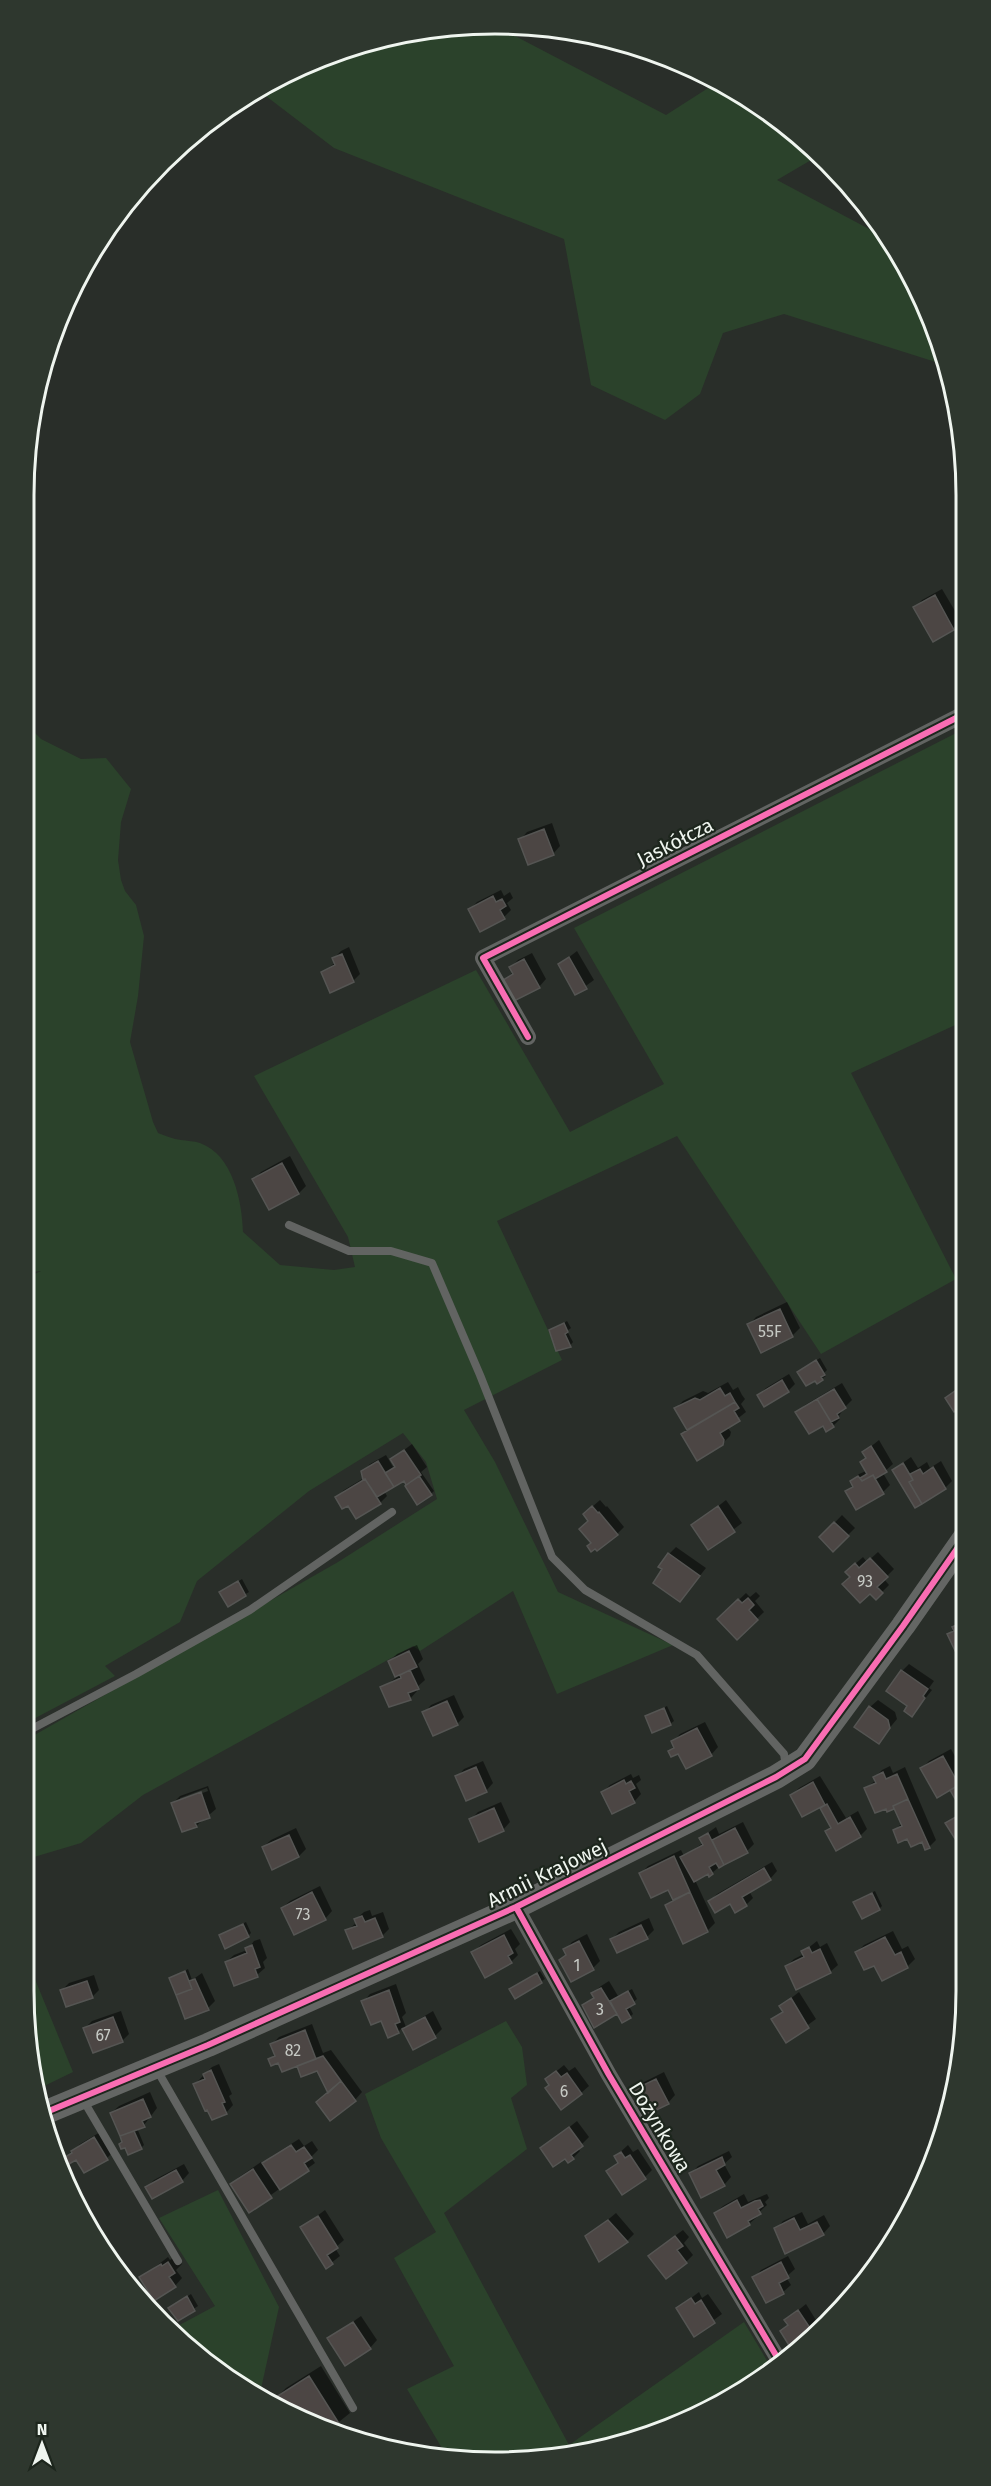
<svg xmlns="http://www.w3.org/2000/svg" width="991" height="2486" font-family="'Fira Sans',sans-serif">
	<rect width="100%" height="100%" fill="#292e29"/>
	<path fill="#2b422b" d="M464,25L496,26L666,115L716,83L757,103L818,156L777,180L886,238L919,287L942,364L784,314L723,333L700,394L665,420L591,385L564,239L334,148L258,90L287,73L373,40Z
		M24,722L41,739L81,759L106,758L131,789L121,822L118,860L121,880L125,891L136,905L144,936L138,996L130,1042L153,1122L158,1133C166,1136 173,1139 181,1140C187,1141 194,1141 200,1143C233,1155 242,1201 243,1232L280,1265L334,1270L355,1267L348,1237L254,1076L476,970L570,1132L664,1084L574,928L964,729V1021L851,1073L956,1279L821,1354L677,1136L497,1221L562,1360L464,1410L495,1462L558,1592L673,1645L557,1694L513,1591L420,1651L413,1646L143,1795L81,1843L24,1860V1741L338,1562L437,1499L426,1462L403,1433L309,1491L197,1581L180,1622L105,1666L115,1676L24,1724V1279L41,1271L24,1273Z
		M24,1966L30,1967L73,2072L40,2088L24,1991Z
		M506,2021L522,2047L527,2085L511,2098L527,2149L444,2213L569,2445L744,2322L772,2369L757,2383L676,2426L588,2453L443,2458L446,2455L407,2389L454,2366L394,2258L436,2232L381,2138L365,2094Z
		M218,2190L279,2307L259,2398L174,2328L215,2306L159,2218Z"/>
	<path fill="#0007" fill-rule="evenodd" d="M942,589L961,621L953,628L933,640L915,608L922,600Z
		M552,823L560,846L553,854L520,840L527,832Z
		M501,890L504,896L510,892L513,898L507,903L511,910L504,917L481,930L470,909L477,902Z
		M349,947L360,974L353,981L323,972L336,962L334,958L341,951Z
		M577,951L594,980L576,993L560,964Z
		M532,953L546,979L539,987L505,980L512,973L511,967L518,960Z
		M290,1156L306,1186L299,1193L270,1208L254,1179L261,1172Z
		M787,1302L800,1328L792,1336L761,1351L749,1325L756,1317Z
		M567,1321L571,1328L567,1331L573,1342L570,1346L551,1331Z
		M820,1358L827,1370L824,1373L826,1376L817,1382L802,1369Z
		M789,1374L795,1384L788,1391L759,1395L766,1388Z
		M728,1382L733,1390L738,1387L742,1395L745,1399L741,1404L746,1412L727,1427L731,1432L730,1436L722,1444L683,1434L688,1429L676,1408L683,1401L703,1391L708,1393Z
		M842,1383L852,1400L844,1408L839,1416L840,1419L833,1426L823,1424L797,1413L805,1405Z
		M965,1383V1403L954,1410L947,1398Z
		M879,1440L893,1464L883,1473L890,1485L883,1492H847L854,1485L851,1481L859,1474L866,1471L867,1457L864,1452Z
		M412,1444L427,1467L421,1472L434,1491L431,1494L408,1485L405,1479L384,1491L387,1496L380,1503L349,1504L337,1497L344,1490L364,1478L363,1472L370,1464L386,1455L393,1467L396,1465L392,1459Z
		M911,1457L918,1468L927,1462L930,1468L941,1461L952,1481L945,1488L915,1506L893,1470Z
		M600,1500L606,1507L607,1506L624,1527L617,1534L592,1543L590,1520L592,1507Z
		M726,1500L742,1523L709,1548L693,1526Z
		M842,1515L855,1528L833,1550L821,1537Z
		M676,1547L706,1568L680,1601L664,1569L669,1554Z
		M878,1552L894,1569L884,1579L889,1585L876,1598L854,1565L863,1557L867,1562Z
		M242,1579L249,1592L228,1605L221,1592Z
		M756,1592L760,1596L755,1601L764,1612L737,1638L719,1619L746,1593L750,1597Z
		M966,1618V1656L961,1659L949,1635L961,1620Z
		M417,1645L423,1659L418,1664L425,1680L416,1688L417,1691L410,1699L397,1705L382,1688L397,1677L390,1661L397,1654Z
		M909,1664L934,1681L929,1688L932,1690L912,1715L902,1671Z
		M454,1695L464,1717L457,1724L424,1713L431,1705Z
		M878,1700L895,1712L897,1719L878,1742L870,1707Z
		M667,1706L674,1721L670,1724L647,1716Z
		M705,1722L718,1747L711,1755L669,1751L675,1746L673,1742L680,1734Z
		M951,1749L964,1773L966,1772L967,1849L947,1823L963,1811L951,1788L922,1768L929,1761Z
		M483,1761L493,1783L486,1791L457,1777L464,1769Z
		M890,1766L893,1773L905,1767L936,1840L929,1847L923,1840L894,1831L902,1823L895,1807L888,1811L865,1789L876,1780L875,1777L882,1770Z
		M631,1774L633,1778L639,1775L641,1780L636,1784L641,1794L634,1802L603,1792L610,1785Z
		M820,1776L846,1818L858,1811L867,1829L860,1836L827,1831L832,1827L820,1806L792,1795L799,1788Z
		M208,1786L216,1809L196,1826L173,1803L180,1796ZM207,1788L208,1791L180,1801V1798Z
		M501,1802L510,1822L503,1830L471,1819L478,1812Z
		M743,1822L754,1844L747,1851L719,1867L712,1873L708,1872L695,1880L715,1923L708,1930L684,1942L667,1905L674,1898L669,1888L641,1873L648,1866L681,1850L684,1856L703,1843L701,1838L716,1827L719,1834Z
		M296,1828L306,1849L299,1856L263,1847L271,1840Z
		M772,1862L777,1871L770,1879L749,1891L753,1898L746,1905L710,1901L717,1894Z
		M320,1886L332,1911L325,1919L282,1908L290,1901Z
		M875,1891L882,1906L879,1909L858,1899Z
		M370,1910L372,1916L383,1912L389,1929L382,1936L347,1931L357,1922L356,1919L364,1912Z
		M649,1918L654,1930L647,1937L612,1939L619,1932Z
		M246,1922L251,1933L248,1936L220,1935Z
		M511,1929L520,1944L515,1949L518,1955L511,1962L473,1952L481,1945Z
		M893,1931L902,1949L908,1946L915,1959L907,1967L882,1979L875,1964L857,1952L864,1945Z
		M587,1934L600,1961L593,1968L572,1980L561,1960L567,1954L565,1950L572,1942Z
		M260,1939L267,1958L263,1962L265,1968L257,1975L235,1984L226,1962L234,1955L247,1950L254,1941Z
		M817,1941L820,1947L827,1943L838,1965L830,1972L786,1967L794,1959L804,1954L803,1952Z
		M188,1969L192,1980L202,1973L215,2001L208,2008L171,1978Z
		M540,1971L545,1979L515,1997L511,1989Z
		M94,1975L99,1990L92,1997L62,1990L69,1983Z
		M609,1981L618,1996L632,1989L637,1999L629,2006L633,2014L630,2017L616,2012L595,2026L584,2005L595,1996L593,1993L601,1986Z
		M396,1984L406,2013L402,2017L406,2027L433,2011L442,2029L435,2036L414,2048L403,2027L398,2032L363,2002L370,1994Z
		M799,1992L816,2019L786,2041L773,2020L784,2010L781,2006Z
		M121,2011L129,2034L122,2041L85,2028L92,2021Z
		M312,2024L323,2053L331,2050L362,2092L355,2100L329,2092L318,2069L270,2059L276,2054L272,2044L279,2037Z
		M219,2064L232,2094L229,2096L233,2105L226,2113L195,2084L212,2067Z
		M564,2065L569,2071L575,2067L589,2086L581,2093L551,2085L547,2079Z
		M664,2072L675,2095L668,2103L635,2090L642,2083Z
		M150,2092L157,2108L144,2125L137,2128L144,2145L141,2148L123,2141L111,2113L119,2106Z
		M577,2121L589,2137L578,2148L580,2151L573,2158L542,2149Z
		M102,2131L114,2151L107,2158L67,2157L80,2144Z
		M299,2139L304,2146L312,2141L318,2150L311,2157L315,2163L249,2211L232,2184L239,2177L261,2162L263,2165L272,2156Z
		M628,2145L633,2152L638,2149L652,2170L645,2177L608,2171L619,2161L616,2156Z
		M729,2151L732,2157L724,2164L731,2177L724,2185L691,2174L698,2166Z
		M184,2164L189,2173L182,2181L147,2187L154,2180Z
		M64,2175L83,2200L78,2205Z
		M744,2194L748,2202L767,2194L769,2198L765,2202L767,2205L756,2215L757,2217L749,2224L715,2213L723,2206Z
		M325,2210L344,2240L335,2248L340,2256L326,2267L302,2227Z
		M802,2212L808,2224L824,2215L830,2226L823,2234L776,2229L783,2221Z
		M616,2213L634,2234L627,2241L587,2237Z
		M683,2230L689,2237L684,2243L693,2255L686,2262L657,2249Z
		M176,2256L182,2264L176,2270L182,2278L175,2286L141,2278L168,2257L170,2260Z
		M788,2256L795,2269L786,2277L791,2285L783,2292L766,2301L754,2278L761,2270Z
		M699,2292L702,2298L708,2294L722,2314L695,2334L678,2308Z
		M191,2294L198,2306L179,2319L173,2305Z
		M806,2304L819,2325L793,2349L781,2331L789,2324L786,2320Z
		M361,2316L377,2340L370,2348L329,2339Z
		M321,2366L350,2413L329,2430L281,2409L275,2399L286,2388Z"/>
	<path fill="#4c4644" stroke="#555553" stroke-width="1.5" d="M935,595L954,630L933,642L913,607Z
		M544,829L554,855L528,865L518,839Z
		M493,896L496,902L502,899L506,906L500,910L505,919L480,932L468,909Z
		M342,954L354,982L330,993L321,972L335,965L332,958Z
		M569,957L587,989L575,995L558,964Z
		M524,959L540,988L514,1001L503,980L513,974L509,967Z
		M282,1163L299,1194L269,1210L252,1179Z
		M780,1309L793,1337L761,1353L747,1324Z
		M564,1323L568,1332L565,1334L571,1347L556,1351L549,1330Z
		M816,1360L825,1375L821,1377L823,1380L817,1384L815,1381L806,1386L797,1372Z
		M782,1380L789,1392L764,1407L757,1395Z
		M965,1384V1404L954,1412L945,1398Z
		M720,1388L725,1396L730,1393L735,1402L687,1430L674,1408L695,1398L700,1400Z
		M834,1389L846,1408L837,1414L839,1418L831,1422L817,1399Z
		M817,1399L834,1427L826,1432L823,1426L809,1434L795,1412Z
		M735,1402L739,1408L734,1411L740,1421L720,1433L724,1440L723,1445L697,1461L681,1434Z
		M871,1446L887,1472L875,1479L873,1475L862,1481L860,1478L867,1474L860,1462L866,1458L862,1452Z
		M404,1450L421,1475L406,1485L404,1481L394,1487L385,1473L395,1467L390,1459Z
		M378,1461L394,1487L377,1497L365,1479L363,1480L361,1471Z
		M903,1463L913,1480L909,1482L922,1504L915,1508L892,1470Z
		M933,1467L946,1489L922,1504L909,1482L913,1480L910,1474L920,1469L923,1474Z
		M873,1475L884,1494L856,1510L845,1491L853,1487L850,1481L858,1476L862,1481Z
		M419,1476L432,1495L417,1505L405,1486Z
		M365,1479L381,1504L356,1519L348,1506L342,1509L335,1497Z
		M592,1506L598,1513L599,1512L618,1535L597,1551L595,1549L591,1552L587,1546L591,1543L579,1529L588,1521L583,1514Z
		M718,1506L735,1532L708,1550L691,1525Z
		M834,1522L849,1536L833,1552L819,1537Z
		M668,1553L700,1576L680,1602L653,1583L662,1569L658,1567Z
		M870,1558L888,1577L877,1587L883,1593L876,1600L870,1594L860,1603L842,1584L850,1577L845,1572L855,1563L859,1568Z
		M238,1581L246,1596L228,1607L219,1592Z
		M748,1598L754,1605L749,1610L758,1620L737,1640L717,1619L738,1599L742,1603Z
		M966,1621V1658L960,1661L947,1634L954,1631L952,1627Z
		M409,1651L417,1667L395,1677L388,1661Z
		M410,1670L419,1689L408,1693L411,1700L389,1707L380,1687L401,1678L400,1675Z
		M901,1670L928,1689L923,1696L925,1698L912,1717L904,1711L907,1706L886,1691Z
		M447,1701L458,1725L433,1736L422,1712Z
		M869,1706L888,1720L890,1728L879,1744L854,1727Z
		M664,1708L671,1725L652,1733L645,1716Z
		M697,1728L712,1756L686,1769L678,1754L671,1757L668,1751L674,1748L671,1741Z
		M943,1756L959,1785L937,1798L920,1768Z
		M476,1767L487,1792L466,1801L455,1776Z
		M883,1772L886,1779L897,1774L908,1799L893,1806L894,1809L887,1812L886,1809L875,1813L864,1788L876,1783L873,1777Z
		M959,1778L966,1791L967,1851L964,1853L945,1823L963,1813L950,1790L959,1785L956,1779Z
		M624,1780L626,1784L631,1781L635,1788L629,1791L635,1803L612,1814L601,1792Z
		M813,1782L825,1805L802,1817L790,1795Z
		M201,1792L210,1818L195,1823L197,1827L182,1832L171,1803Z
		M908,1799L930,1848L925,1850L922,1842L911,1847L907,1839L898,1843L893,1830L902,1826L893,1806Z
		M827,1804L838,1824L850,1817L861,1837L836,1851L825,1831L831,1828L820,1808Z
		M494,1808L504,1831L479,1842L469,1819Z
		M735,1828L748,1853L724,1865L712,1840Z
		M708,1833L724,1865L719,1868L716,1863L709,1867L713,1874L709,1877L708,1874L694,1882L680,1857L703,1845L699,1838Z
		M289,1835L299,1857L272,1870L262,1847Z
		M674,1856L690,1892L673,1900L668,1890L651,1898L639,1873Z
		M764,1868L771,1880L742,1897L747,1906L735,1913L730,1904L715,1913L708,1901Z
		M312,1892L326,1920L294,1935L281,1908Z
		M690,1892L708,1932L683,1944L665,1905Z
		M872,1893L880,1910L862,1919L853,1902Z
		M362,1916L365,1922L375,1918L383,1937L353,1949L345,1930L357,1926L354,1919Z
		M243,1924L249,1937L225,1949L219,1935Z
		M641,1925L648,1939L617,1953L610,1939Z
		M504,1935L513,1953L508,1956L512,1963L485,1978L471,1952Z
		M885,1937L895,1955L901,1952L908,1968L882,1981L874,1966L864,1970L855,1952Z
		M579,1941L594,1970L571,1982L559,1960L566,1955L563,1949Z
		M252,1945L260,1967L255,1969L258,1977L234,1986L225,1962L247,1953L245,1948Z
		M809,1947L812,1953L820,1949L831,1973L796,1990L785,1966L804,1957L801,1951Z
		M185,1971L192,1989L176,1995L169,1978Z
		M537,1973L542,1983L515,1999L509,1989Z
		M195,1979L209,2010L185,2019L176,1995L192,1989L189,1981Z
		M87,1981L93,1998L66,2007L60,1990Z
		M601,1988L617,2014L594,2028L582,2005L594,1998L591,1993Z
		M389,1990L400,2022L395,2024L399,2033L388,2038L381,2021L371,2025L361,2001Z
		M628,1991L635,2004L626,2009L631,2018L622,2023L610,2001Z
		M791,1998L809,2028L786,2043L771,2019L783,2012L779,2006Z
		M113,2017L123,2042L93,2053L83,2028Z
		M425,2017L436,2038L413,2050L402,2029Z
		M305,2030L316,2059L282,2072L278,2063L271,2066L268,2059L275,2056L270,2044Z
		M323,2056L341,2081L328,2093L317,2071L301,2077L297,2066Z
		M211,2070L225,2102L222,2103L227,2114L212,2120L207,2110L205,2111L193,2084L205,2079L203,2074Z
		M556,2071L561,2077L567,2073L582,2094L561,2110L545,2088L549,2085L545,2079Z
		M656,2079L669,2104L646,2115L633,2090Z
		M341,2081L356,2101L330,2121L316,2102Z
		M143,2099L151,2117L142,2121L145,2127L120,2136L110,2113Z
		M569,2127L583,2146L571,2155L574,2159L568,2163L565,2159L553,2167L540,2148Z
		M134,2131L142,2149L128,2155L125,2148L121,2149L119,2144L122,2142L120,2136Z
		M94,2137L108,2160L84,2173L76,2160L69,2164L65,2157L72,2153L71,2151Z
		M291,2145L296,2152L304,2147L312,2158L304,2163L309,2171L280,2190L262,2163Z
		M621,2152L625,2158L630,2155L646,2179L622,2195L606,2171L618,2163L614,2156Z
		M722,2157L725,2165L716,2170L725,2186L701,2198L689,2173Z
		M253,2169L272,2198L249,2213L230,2184Z
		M176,2170L183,2182L152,2199L145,2187Z
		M737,2200L741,2208L755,2201L760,2200L763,2206L758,2209L761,2214L748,2221L750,2225L727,2238L714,2213Z
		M318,2216L338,2248L327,2255L333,2264L326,2269L300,2227Z
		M794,2218L800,2230L817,2222L824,2235L785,2254L774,2228Z
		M608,2220L628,2242L599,2262L585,2236Z
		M675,2236L683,2246L677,2250L687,2263L666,2279L648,2256Z
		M168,2262L175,2273L169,2277L176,2287L154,2301L139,2277L161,2264L162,2266Z
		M781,2262L789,2278L779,2283L784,2294L766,2303L752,2277Z
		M187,2296L195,2311L178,2321L168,2308Z
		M691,2298L695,2304L701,2300L715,2323L694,2337L676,2308Z
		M798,2310L812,2331L792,2350L780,2331L788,2325L784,2320Z
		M353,2322L371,2349L345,2366L327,2338Z
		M309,2376L340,2425L331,2431L279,2408L273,2399Z"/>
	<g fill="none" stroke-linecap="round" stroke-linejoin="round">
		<path stroke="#626462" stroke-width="8" d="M289,1225L349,1251H391L432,1263L480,1375L552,1557L585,1590L697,1655L784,1754L786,1767
			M24,1733L136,1674L250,1610L392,1512
			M157,2070L353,2408
			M82,2098L178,2261"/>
		<path stroke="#626462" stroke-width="16" d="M528,1037L483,958L964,714
			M516,1907L609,2075L780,2362"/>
		<path stroke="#646664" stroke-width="24" d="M44,2113L208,2045L516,1907L776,1777L805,1759L903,1626L966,1536"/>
		<g stroke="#1d261d" stroke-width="10">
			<path id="cycleway" d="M528,1037L483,958L964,714
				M516,1907L609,2075L780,2362
				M44,2113L208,2045L516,1907L776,1777L805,1759L903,1626L966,1536"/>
		</g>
		<use href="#cycleway" stroke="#f96db3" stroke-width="6"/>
	</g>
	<g text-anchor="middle" stroke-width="4.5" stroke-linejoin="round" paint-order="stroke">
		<g font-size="16" fill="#c6c9c4">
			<text x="770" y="1337">55F</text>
			<text x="865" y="1587">93</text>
			<text x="303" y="1920">73</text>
			<text x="577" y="1971">1</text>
			<text x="600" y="2015">3</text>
			<text x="103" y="2041">67</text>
			<text x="293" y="2056">82</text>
			<text x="564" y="2097">6</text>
		</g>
		<g font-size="20" fill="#eff5ef" stroke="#1d261d">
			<text transform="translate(675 842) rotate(-27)" y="7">Jaskółcza</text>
			<text transform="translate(547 1873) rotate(-26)" y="7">Armii Krajowej</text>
			<text transform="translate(660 2127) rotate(59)" y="7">Dożynkowa</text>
		</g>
	</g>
	<path d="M0 0H991V2486H0ZM495 34H495A461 461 0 0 1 956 495V1991A461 461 0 0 1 495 2452H495A461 461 0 0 1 34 1991V495A461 461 0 0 1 495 34Z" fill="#2e372e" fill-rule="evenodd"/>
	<path fill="none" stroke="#eff5ef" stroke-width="3" d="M495 34H495A461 461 0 0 1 956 495V1991A461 461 0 0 1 495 2452H495A461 461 0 0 1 34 1991V495A461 461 0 0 1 495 34Z"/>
	<g transform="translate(42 2444)" stroke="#1d261d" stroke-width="4.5" paint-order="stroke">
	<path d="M0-4.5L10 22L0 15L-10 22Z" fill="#eff5ef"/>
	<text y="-9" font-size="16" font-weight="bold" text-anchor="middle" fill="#eff5ef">N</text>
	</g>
</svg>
